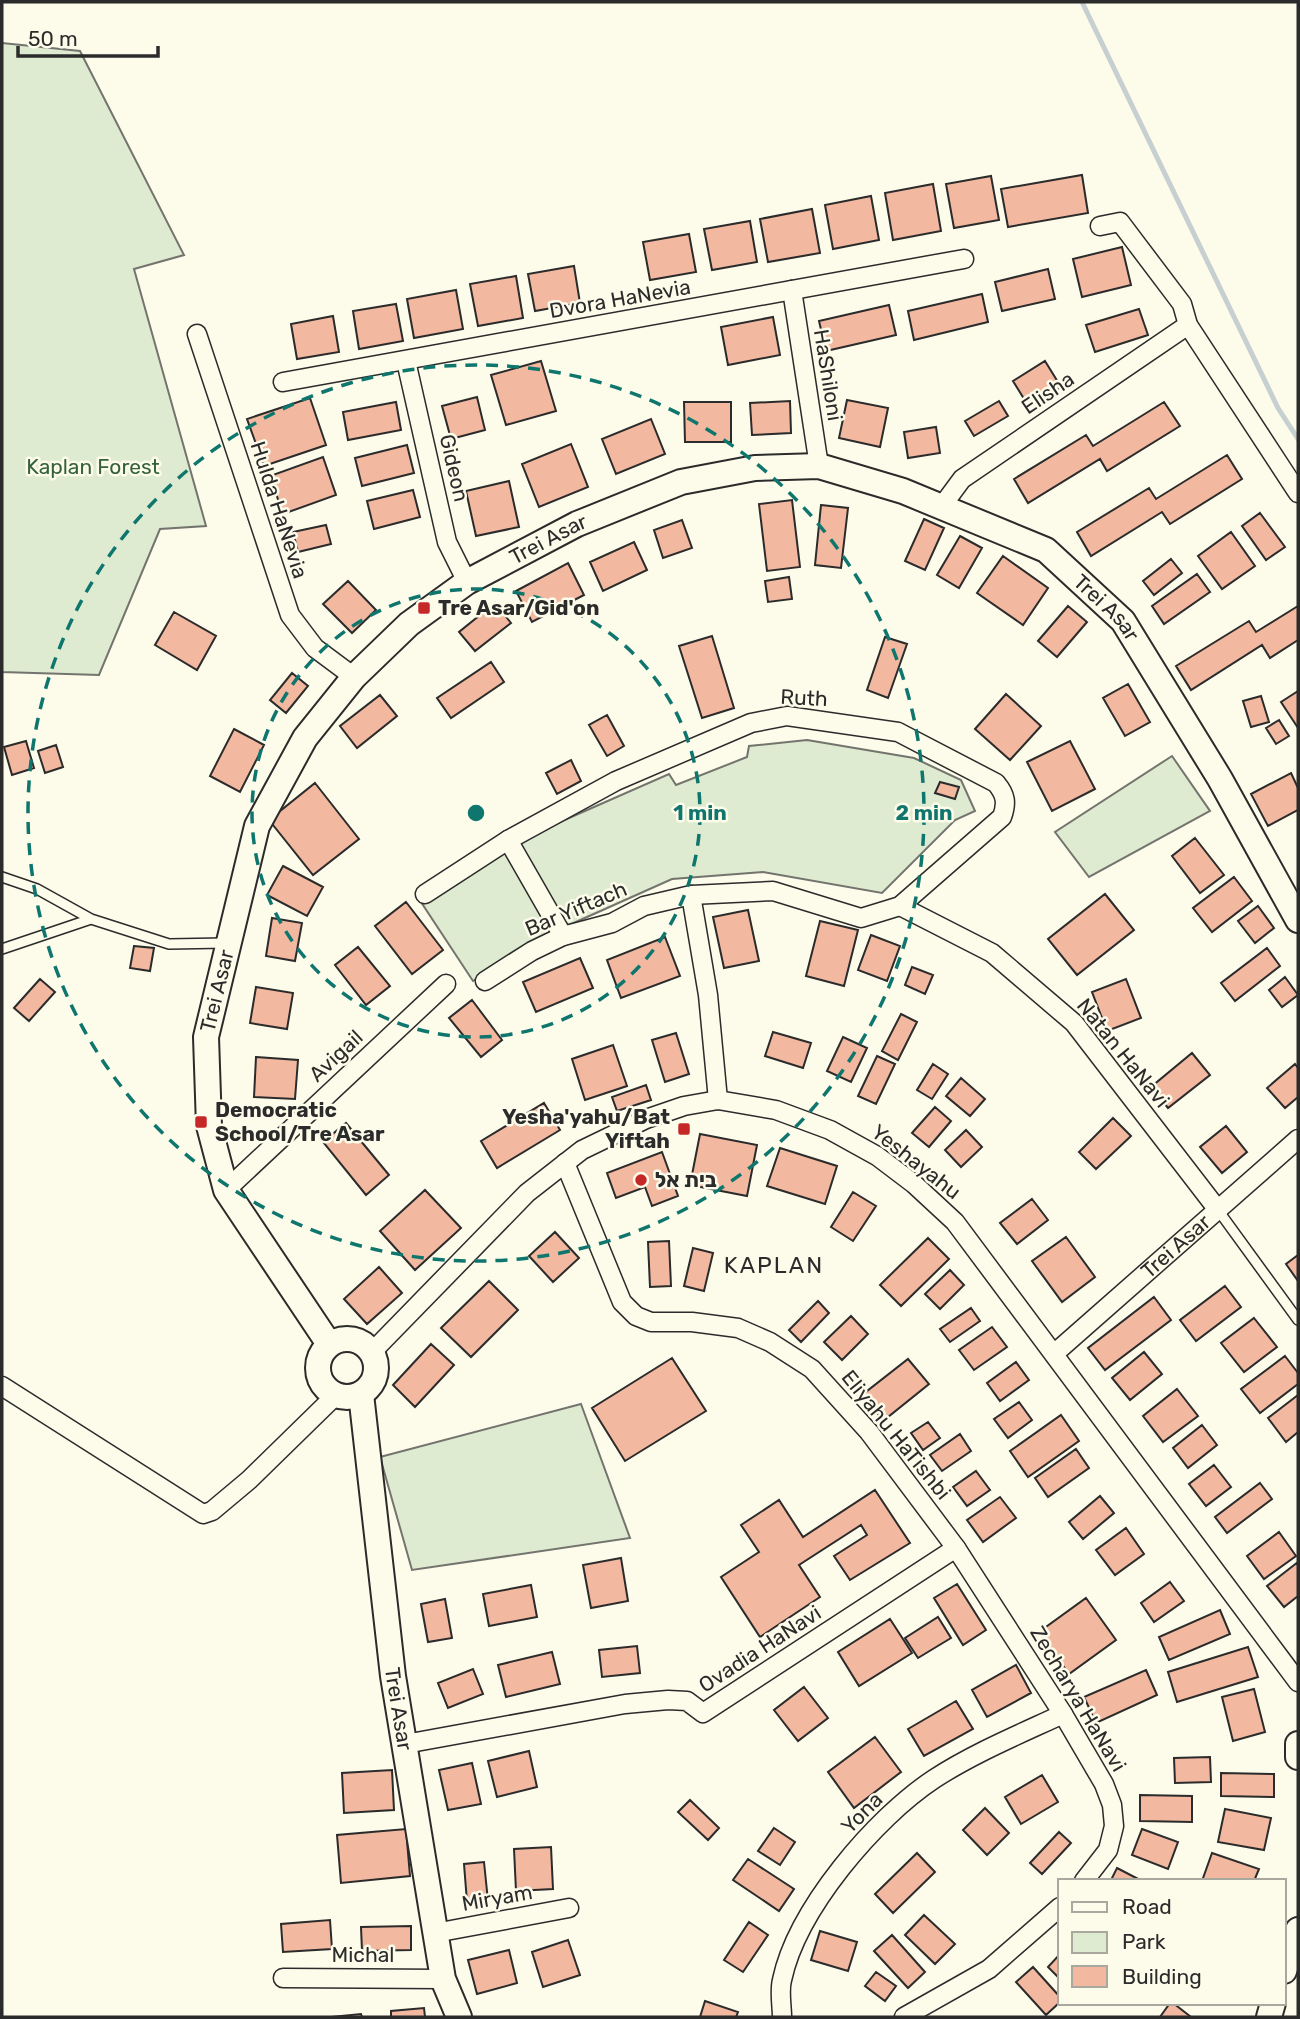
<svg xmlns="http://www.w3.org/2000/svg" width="1300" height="2019" font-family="Rubik,'Noto Sans Hebrew',sans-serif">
	<rect width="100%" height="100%" fill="#fdfbea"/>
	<path fill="#deebd1" stroke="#74746e" stroke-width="2" d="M2,43L80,51L184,255L134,269L206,526L160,529L99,675L2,672Z
		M807,740L914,758L961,780L975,811L955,820L882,893L763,872L672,879L567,926L473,981L421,902L544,829L669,774L676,785L747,757L749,746Z
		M1172,756L1210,811L1089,877L1055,832Z
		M581,1404L630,1538L412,1570L380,1457Z"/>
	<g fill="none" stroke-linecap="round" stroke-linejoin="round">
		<path stroke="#c7d0d0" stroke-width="5" d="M1082,2L1278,408L1298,439"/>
	</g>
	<path fill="#f2b8a0" stroke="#2b2b2b" stroke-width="2" d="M1082,175L1088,213L1008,227L1001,189Z
		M991,176L999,220L954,228L946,184Z
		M933,184L941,231L893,240L885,193Z
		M871,196L879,240L833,249L825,205Z
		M812,209L820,253L768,262L760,219Z
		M750,221L757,262L712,270L704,229Z
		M689,234L696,272L650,280L643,242Z
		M1122,247L1131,285L1082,297L1073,259Z
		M574,266L580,303L535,311L528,274Z
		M1048,269L1055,299L1002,311L995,282Z
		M516,276L523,318L478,326L470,284Z
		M456,290L463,329L414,338L407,299Z
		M982,294L988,322L914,340L908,311Z
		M396,304L403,341L359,349L353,311Z
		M889,305L896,335L826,351L819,321Z
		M1139,309L1148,335L1095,352L1086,325Z
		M333,316L339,352L297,359L291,324Z
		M773,317L780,355L728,365L721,327Z
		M541,361L556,411L506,425L491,375Z
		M1045,361L1061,387L1029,407L1013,381Z
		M477,397L485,430L451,439L442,406Z
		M310,398L326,445L264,466L247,419Z
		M847,400L888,408L880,447L839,438Z
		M790,401L791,433L752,435L750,403Z
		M999,401L1008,416L974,436L965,421Z
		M396,402L401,430L348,440L343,412Z
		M684,402H731V442H685Z
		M1164,402L1180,426L1107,471L1100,459L1028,503L1014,479L1086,435L1093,446Z
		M651,419L665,454L616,474L602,439Z
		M936,427L940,453L908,458L904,432Z
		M571,444L588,487L539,507L522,464Z
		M407,445L414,473L362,486L355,458Z
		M1227,455L1242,479L1170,524L1162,512L1091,556L1077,532L1149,488L1156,499Z
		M323,457L336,495L283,514L270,476Z
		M509,481L519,527L476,536L466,491Z
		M413,490L420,517L374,529L367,501Z
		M792,500L800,567L767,571L759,504Z
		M821,505L848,508L841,568L815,565Z
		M1260,513L1285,547L1266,560L1242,526Z
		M924,519L944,528L925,570L905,561Z
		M682,520L692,548L663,558L654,530Z
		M326,525L331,544L298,552L293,532Z
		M1231,532L1255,566L1222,589L1198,556Z
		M960,536L982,548L959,588L937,575Z
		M634,542L647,570L603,591L590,562Z
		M1003,556L1048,588L1023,625L977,593Z
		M1171,559L1182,573L1154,595L1143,581Z
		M568,563L584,595L532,622L516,591Z
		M1197,574L1210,592L1164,624L1152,606Z
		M789,577L792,599L768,602L765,581Z
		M348,581L376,610L352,633L323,604Z
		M495,603L511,623L475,651L459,632Z
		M1068,606L1087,622L1057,657L1038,641Z
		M1298,606V640L1270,658L1262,645L1191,690L1176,666L1249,621L1256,632Z
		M174,612L216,636L197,670L155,645Z
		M712,636L734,708L702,718L679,646Z
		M885,637L907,644L888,698L867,690Z
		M491,662L504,682L451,718L437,698Z
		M292,673L308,686L286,713L270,700Z
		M1128,684L1150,722L1125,736L1103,698Z
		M1298,691V728L1281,702Z
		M1006,694L1041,726L1010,760L975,729Z
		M380,695L397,716L357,748L340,726Z
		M1261,696L1269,722L1251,727L1243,701Z
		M607,715L624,746L607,756L589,725Z
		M1279,720L1289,736L1276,744L1266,728Z
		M234,729L264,745L240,792L210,776Z
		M26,741L34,768L12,775L4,747Z
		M1070,741L1095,789L1052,811L1027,762Z
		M56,745L63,767L45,773L38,751Z
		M571,760L581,781L557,794L546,773Z
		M1291,773L1298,788V810L1268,826L1251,794Z
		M940,782L959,787L955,799L935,793Z
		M315,783L359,839L313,875L269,820Z
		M1195,838L1224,875L1200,893L1172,856Z
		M283,866L323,887L307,916L267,895Z
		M1234,877L1252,901L1212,932L1193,908Z
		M1105,894L1134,930L1077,975L1048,939Z
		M406,902L443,950L412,974L375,926Z
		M1258,906L1274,928L1255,943L1238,921Z
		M748,910L759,961L724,968L713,917Z
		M272,918L302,923L295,961L266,956Z
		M820,921L858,930L844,986L806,976Z
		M871,935L900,946L887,981L858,970Z
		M665,937L680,976L621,998L607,960Z
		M134,946L154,948L150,971L130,968Z
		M358,947L390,986L366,1005L335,965Z
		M1267,948L1280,966L1235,1001L1221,983Z
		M580,958L593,988L536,1012L523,982Z
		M912,967L933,975L925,994L905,985Z
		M1285,977L1298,995L1282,1007L1269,990Z
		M40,979L55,992L29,1021L14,1008Z
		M1126,979L1141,1018L1107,1031L1092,992Z
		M256,987L293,993L287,1029L250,1023Z
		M472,1000L502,1040L481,1057L449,1018Z
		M901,1014L917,1022L898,1060L882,1051Z
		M773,1032L811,1043L803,1068L765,1056Z
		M676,1033L689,1074L665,1082L652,1040Z
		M843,1037L867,1048L851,1082L827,1071Z
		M613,1045L627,1086L585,1100L572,1059Z
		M1192,1053L1210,1075L1168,1108L1151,1087Z
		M877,1056L895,1064L876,1104L858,1096Z
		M256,1057L298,1060L295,1099L254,1097Z
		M933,1064L948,1074L932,1099L917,1090Z
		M1295,1064L1298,1068V1097L1285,1108L1267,1088Z
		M961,1078L985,1099L970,1116L946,1096Z
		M646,1085L651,1100L617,1111L612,1097Z
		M544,1103L560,1130L497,1168L481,1141Z
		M935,1107L951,1121L929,1147L912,1133Z
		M1113,1118L1131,1136L1096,1169L1079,1152Z
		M346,1123L389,1175L366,1195L323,1142Z
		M1226,1126L1247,1152L1222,1173L1200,1147Z
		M966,1130L982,1147L961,1167L945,1150Z
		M700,1134L757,1145L747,1196L690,1185Z
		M780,1148L837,1166L825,1204L767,1186Z
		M662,1152L678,1196L652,1206L645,1187L616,1198L607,1173Z
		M425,1190L461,1228L415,1270L380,1231Z
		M853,1192L876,1206L853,1241L831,1227Z
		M1032,1199L1048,1220L1017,1244L1000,1223Z
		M555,1232L579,1258L553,1282L529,1256Z
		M1066,1237L1095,1277L1062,1302L1032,1261Z
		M928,1238L949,1259L901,1306L880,1285Z
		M669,1241L671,1286L650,1287L648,1242Z
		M693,1248L713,1253L704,1291L684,1286Z
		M1298,1255V1281L1286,1264Z
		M379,1267L402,1293L367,1324L344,1299Z
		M950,1270L964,1285L940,1309L925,1294Z
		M489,1281L518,1310L471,1357L441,1328Z
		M1225,1286L1241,1307L1196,1341L1180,1320Z
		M1154,1297L1171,1320L1105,1370L1088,1348Z
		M818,1301L829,1313L801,1342L789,1330Z
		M971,1308L980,1321L950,1342L940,1329Z
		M851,1316L868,1334L842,1360L824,1342Z
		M1254,1318L1277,1347L1244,1372L1221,1343Z
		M992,1327L1007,1347L974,1370L959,1350Z
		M431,1344L454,1365L415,1407L393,1385Z
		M1144,1352L1162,1374L1130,1400L1112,1378Z
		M1285,1356L1298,1373V1384L1260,1413L1241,1389Z
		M672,1358L706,1411L625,1461L592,1408Z
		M908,1359L929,1384L883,1421L862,1395Z
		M1016,1362L1029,1380L1000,1401L987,1383Z
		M1177,1389L1198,1416L1163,1442L1143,1416Z
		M1298,1395V1432L1286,1442L1268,1418Z
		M1019,1402L1032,1420L1008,1438L994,1419Z
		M1061,1415L1079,1441L1028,1477L1010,1451Z
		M928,1422L940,1438L923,1450L911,1433Z
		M1202,1425L1217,1445L1188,1468L1173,1448Z
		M960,1434L971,1451L942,1471L930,1455Z
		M1076,1449L1089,1468L1048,1497L1035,1478Z
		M1214,1465L1231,1487L1206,1506L1189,1484Z
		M976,1471L990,1490L967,1506L953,1487Z
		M1260,1483L1272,1499L1227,1533L1215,1517Z
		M875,1490L910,1543L850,1580L834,1556L867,1535L861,1525L799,1565L820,1597L760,1637L721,1577L759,1552L741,1525L779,1500L803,1537Z
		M1100,1496L1114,1513L1083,1539L1069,1522Z
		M1000,1497L1016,1518L983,1542L967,1520Z
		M1126,1528L1144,1554L1115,1575L1096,1550Z
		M1279,1532L1296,1556L1264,1579L1247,1556Z
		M621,1558L628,1601L591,1608L583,1565Z
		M1298,1562V1596L1284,1607L1267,1586Z
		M1170,1582L1184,1601L1154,1622L1141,1603Z
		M957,1584L986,1630L963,1645L934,1598Z
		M531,1585L537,1617L489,1626L483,1594Z
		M1086,1598L1116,1640L1069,1674L1039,1632Z
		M445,1599L452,1638L428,1642L421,1604Z
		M1220,1610L1230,1634L1169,1660L1159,1637Z
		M938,1617L951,1638L918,1658L905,1638Z
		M890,1619L912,1653L859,1686L838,1652Z
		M637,1646L640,1673L602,1677L599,1650Z
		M1248,1647L1258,1677L1177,1702L1168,1672Z
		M552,1652L560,1684L506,1697L498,1665Z
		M1016,1665L1031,1693L987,1717L972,1690Z
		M473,1669L483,1694L448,1708L438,1683Z
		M1146,1670L1157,1695L1096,1723L1084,1697Z
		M804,1687L828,1718L798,1741L774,1710Z
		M1254,1689L1265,1732L1233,1741L1222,1697Z
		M956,1701L973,1729L924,1756L908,1729Z
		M875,1737L901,1772L854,1808L828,1772Z
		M529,1751L537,1787L497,1797L488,1761Z
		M1210,1757L1211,1782L1175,1783L1174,1758Z
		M472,1763L481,1804L448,1810L439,1770Z
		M392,1770L394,1810L344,1813L342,1773Z
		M1221,1773L1274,1774V1797L1221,1796Z
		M1042,1775L1058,1802L1021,1824L1005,1797Z
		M1140,1795L1192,1796V1822L1140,1821Z
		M690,1800L719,1828L708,1840L678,1812Z
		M985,1808L1009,1833L987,1855L963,1830Z
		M1225,1809L1271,1818L1264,1850L1218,1842Z
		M774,1828L795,1842L780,1865L758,1851Z
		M406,1829L410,1876L341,1883L337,1835Z
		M1142,1829L1178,1842L1168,1869L1132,1855Z
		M1059,1832L1071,1843L1042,1874L1030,1863Z
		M551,1847L553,1889L516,1891L514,1849Z
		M917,1853L935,1872L893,1913L875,1894Z
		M1212,1853L1259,1869L1254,1881H1202Z
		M748,1859L794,1889L779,1911L733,1880Z
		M484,1862L488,1901L467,1902L464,1864Z
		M1117,1868L1142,1881L1111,1880Z
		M924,1915L955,1944L935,1964L905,1935Z
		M330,1920L332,1949L283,1952L281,1924Z
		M749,1922L768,1935L743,1972L724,1960Z
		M411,1926V1950L362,1951L361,1927Z
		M820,1931L857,1942L848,1971L811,1960Z
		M892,1935L925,1972L908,1988L874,1951Z
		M568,1940L580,1975L543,1987L532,1952Z
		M509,1950L517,1983L477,1994L468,1960Z
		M1060,1954V1979L1048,1967Z
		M1033,1967L1060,1997V2002L1046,2015L1016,1982Z
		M876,1972L896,1986L885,2001L865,1986Z
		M705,2001L738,2012L736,2017H700Z
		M1170,2003H1173L1191,2017H1160Z
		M424,2008L425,2017H391V2011Z
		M361,2014L362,2017H331Z"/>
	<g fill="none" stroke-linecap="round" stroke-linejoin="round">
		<g stroke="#2b2b2b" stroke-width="12">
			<path id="lane" d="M2,877L37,889L91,919L169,944L225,943
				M2,949L91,919
				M1218,1210L1298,1320"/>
		</g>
		<g stroke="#2b2b2b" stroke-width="21">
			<g id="street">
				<path d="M1100,226L1120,222L1182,304L1188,325L1298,493"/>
				<path d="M792,290L819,466"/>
				<path d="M197,334L290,615L315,648L354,677"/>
				<path d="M406,361L447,542L467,582"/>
				<path d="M283,382L964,259"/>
				<path d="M942,506L962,479L1188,325"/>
				<path d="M508,840L563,936"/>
				<path d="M425,894L508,840L616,781L751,723L787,716L898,732L996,783C1006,795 1007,803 1002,817L900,906L861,918L773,891L691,895L644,906L612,923L563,936L532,951L485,981"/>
				<path d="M691,895L708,995L718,1100"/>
				<path d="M900,906L992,953L1074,1023L1218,1210"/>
				<path d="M565,1163L622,1302L636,1316L651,1322H692L738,1328L770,1342L812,1369L869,1432L956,1548L1063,1714L1104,1784L1112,1805L1114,1826L1108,1850L1084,1881"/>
				<path d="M226,1190L446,984"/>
				<path d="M372,1352L527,1193L582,1150L646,1119L684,1106L718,1100L776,1110L830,1130L877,1156L914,1184L955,1222L1298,1682"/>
				<path id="s1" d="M1055,1353L1298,1139"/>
				<path d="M2,1386L203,1514L212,1511L249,1480L336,1395"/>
				<path d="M405,1744L625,1704L668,1700L687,1701L703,1713L956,1548"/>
				<path d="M435,1933L569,1908"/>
				<path d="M283,1978L443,1979"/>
				<path d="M782,2017C782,2006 779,1991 782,1980C797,1909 875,1818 934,1779C974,1753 1020,1734 1063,1714"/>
				<path d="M904,2017L989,1969L1060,1907"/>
			</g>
		</g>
		<g stroke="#2b2b2b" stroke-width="28">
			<g id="secondary">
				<circle cx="347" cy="1368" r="29"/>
				<path id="s2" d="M329,1344L226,1190L209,1126L206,1037L257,826L305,738L354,677L409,624L467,582L577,524L681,482L755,468L819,466L903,491L1046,550L1123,621L1220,779L1298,920"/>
				<path id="s3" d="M361,1394L393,1676L443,1979L459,2017"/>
				<path d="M1298,1744V1757"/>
				<path d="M1284,1971L1298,1930"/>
				<path d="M1269,2017L1273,2003"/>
			</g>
		</g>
		<use href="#lane" stroke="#fdfbea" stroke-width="9"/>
		<use href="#street" stroke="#fdfbea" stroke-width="18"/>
		<use href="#secondary" stroke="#fdfbea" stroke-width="24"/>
	</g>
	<g fill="none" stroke="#0f766e" stroke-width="3.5" stroke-dasharray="12 9">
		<circle cx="476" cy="813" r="224"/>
		<circle cx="476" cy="813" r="448"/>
	</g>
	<g fill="#c62828" stroke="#fdfbea" stroke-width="2.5">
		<rect x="417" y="601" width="14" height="14" rx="3.5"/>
		<rect x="194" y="1115" width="14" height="14" rx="3.5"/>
		<rect x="677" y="1122" width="14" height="14" rx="3.5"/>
		<circle cx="641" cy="1180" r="7"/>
	</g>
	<g text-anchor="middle" stroke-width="5" stroke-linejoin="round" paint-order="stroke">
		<g font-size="21" fill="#2b2b2b" stroke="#fdfbea">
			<text transform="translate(620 299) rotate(-10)" y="7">Dvora HaNevia</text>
			<text transform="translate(828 375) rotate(81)" y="7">HaShiloni</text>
			<text transform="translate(1048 393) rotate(-34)" y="7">Elisha</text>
			<text transform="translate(454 468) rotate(77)" y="7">Gideon</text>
			<text transform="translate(279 510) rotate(72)" y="7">Hulda HaNevia</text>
			<text dy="7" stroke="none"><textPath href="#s2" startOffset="976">Trei Asar</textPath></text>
			<text dy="7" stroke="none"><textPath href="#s2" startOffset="1586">Trei Asar</textPath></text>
			<text transform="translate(804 698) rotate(3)" y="7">Ruth</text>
			<text transform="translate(576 909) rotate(-23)" y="7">Bar Yiftach</text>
			<text dy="7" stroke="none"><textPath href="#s2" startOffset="388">Trei Asar</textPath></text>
			<text transform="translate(1123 1053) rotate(51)" y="7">Natan HaNavi</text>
			<text transform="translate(336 1056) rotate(-43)" y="7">Avigail</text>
			<text transform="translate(916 1162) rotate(38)" y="7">Yeshayahu</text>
			<text dy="7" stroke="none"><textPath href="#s1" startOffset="161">Trei Asar</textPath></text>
			<text transform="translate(896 1435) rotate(51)" y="7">Eliyahu HaTishbi</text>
			<text transform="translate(760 1649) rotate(-33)" y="7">Ovadia HaNavi</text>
			<text transform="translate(1078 1699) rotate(59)" y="7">Zecharya HaNavi</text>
			<text dy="7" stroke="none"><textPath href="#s3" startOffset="317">Trei Asar</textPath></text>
			<text transform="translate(862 1813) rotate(-45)" y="7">Yona</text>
			<text transform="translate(497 1898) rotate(-10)" y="7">Miryam</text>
			<text x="363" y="1962">Michal</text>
		</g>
		<g font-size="21" fill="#34623c" stroke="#fdfbea">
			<text x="93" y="474">Kaplan Forest</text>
		</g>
		<g font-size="21" font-weight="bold" fill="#2b2b2b" stroke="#fdfbea" text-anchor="start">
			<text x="438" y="615">Tre Asar/Gid'on</text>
			<text x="215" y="1117">Democratic<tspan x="215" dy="24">School/Tre Asar</tspan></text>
			<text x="670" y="1124" text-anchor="end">Yesha'yahu/Bat<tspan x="670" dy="24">Yiftah</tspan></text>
			<text x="655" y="1187">בית אל</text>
		</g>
		<g font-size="23" letter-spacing="2" fill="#2b2b2b" stroke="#fdfbea">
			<text x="774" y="1273">KAPLAN</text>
		</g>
	</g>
	<circle cx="476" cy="813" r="10" fill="#0f766e" stroke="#fdfbea" stroke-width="3.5"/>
	<g font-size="21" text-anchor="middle" font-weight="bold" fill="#0f766e" stroke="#fdfbea" stroke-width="5" stroke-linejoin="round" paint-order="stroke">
		<text x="700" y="820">1 min</text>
		<text x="924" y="820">2 min</text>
	</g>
	<rect width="1300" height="2019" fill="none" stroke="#2b2b2b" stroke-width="7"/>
	<rect x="1058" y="1879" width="228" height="126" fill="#fdfbea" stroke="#a9a89e" stroke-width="2"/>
	<rect x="1072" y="1902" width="35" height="10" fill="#fdfbea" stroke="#a9a89e" stroke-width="2"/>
	<text x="1122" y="1914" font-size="21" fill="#2b2b2b">Road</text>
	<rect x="1072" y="1932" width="35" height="21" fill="#deebd1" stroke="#a9a89e" stroke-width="2"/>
	<text x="1122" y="1949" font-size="21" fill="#2b2b2b">Park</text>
	<rect x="1072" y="1966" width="35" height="21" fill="#f2b8a0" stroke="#a9a89e" stroke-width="2"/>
	<text x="1122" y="1984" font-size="21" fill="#2b2b2b">Building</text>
	<path d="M18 46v10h140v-10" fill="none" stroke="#2b2b2b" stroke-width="3.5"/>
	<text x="28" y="46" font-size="21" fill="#2b2b2b" stroke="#fdfbea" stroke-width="5" paint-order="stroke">50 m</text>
</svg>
